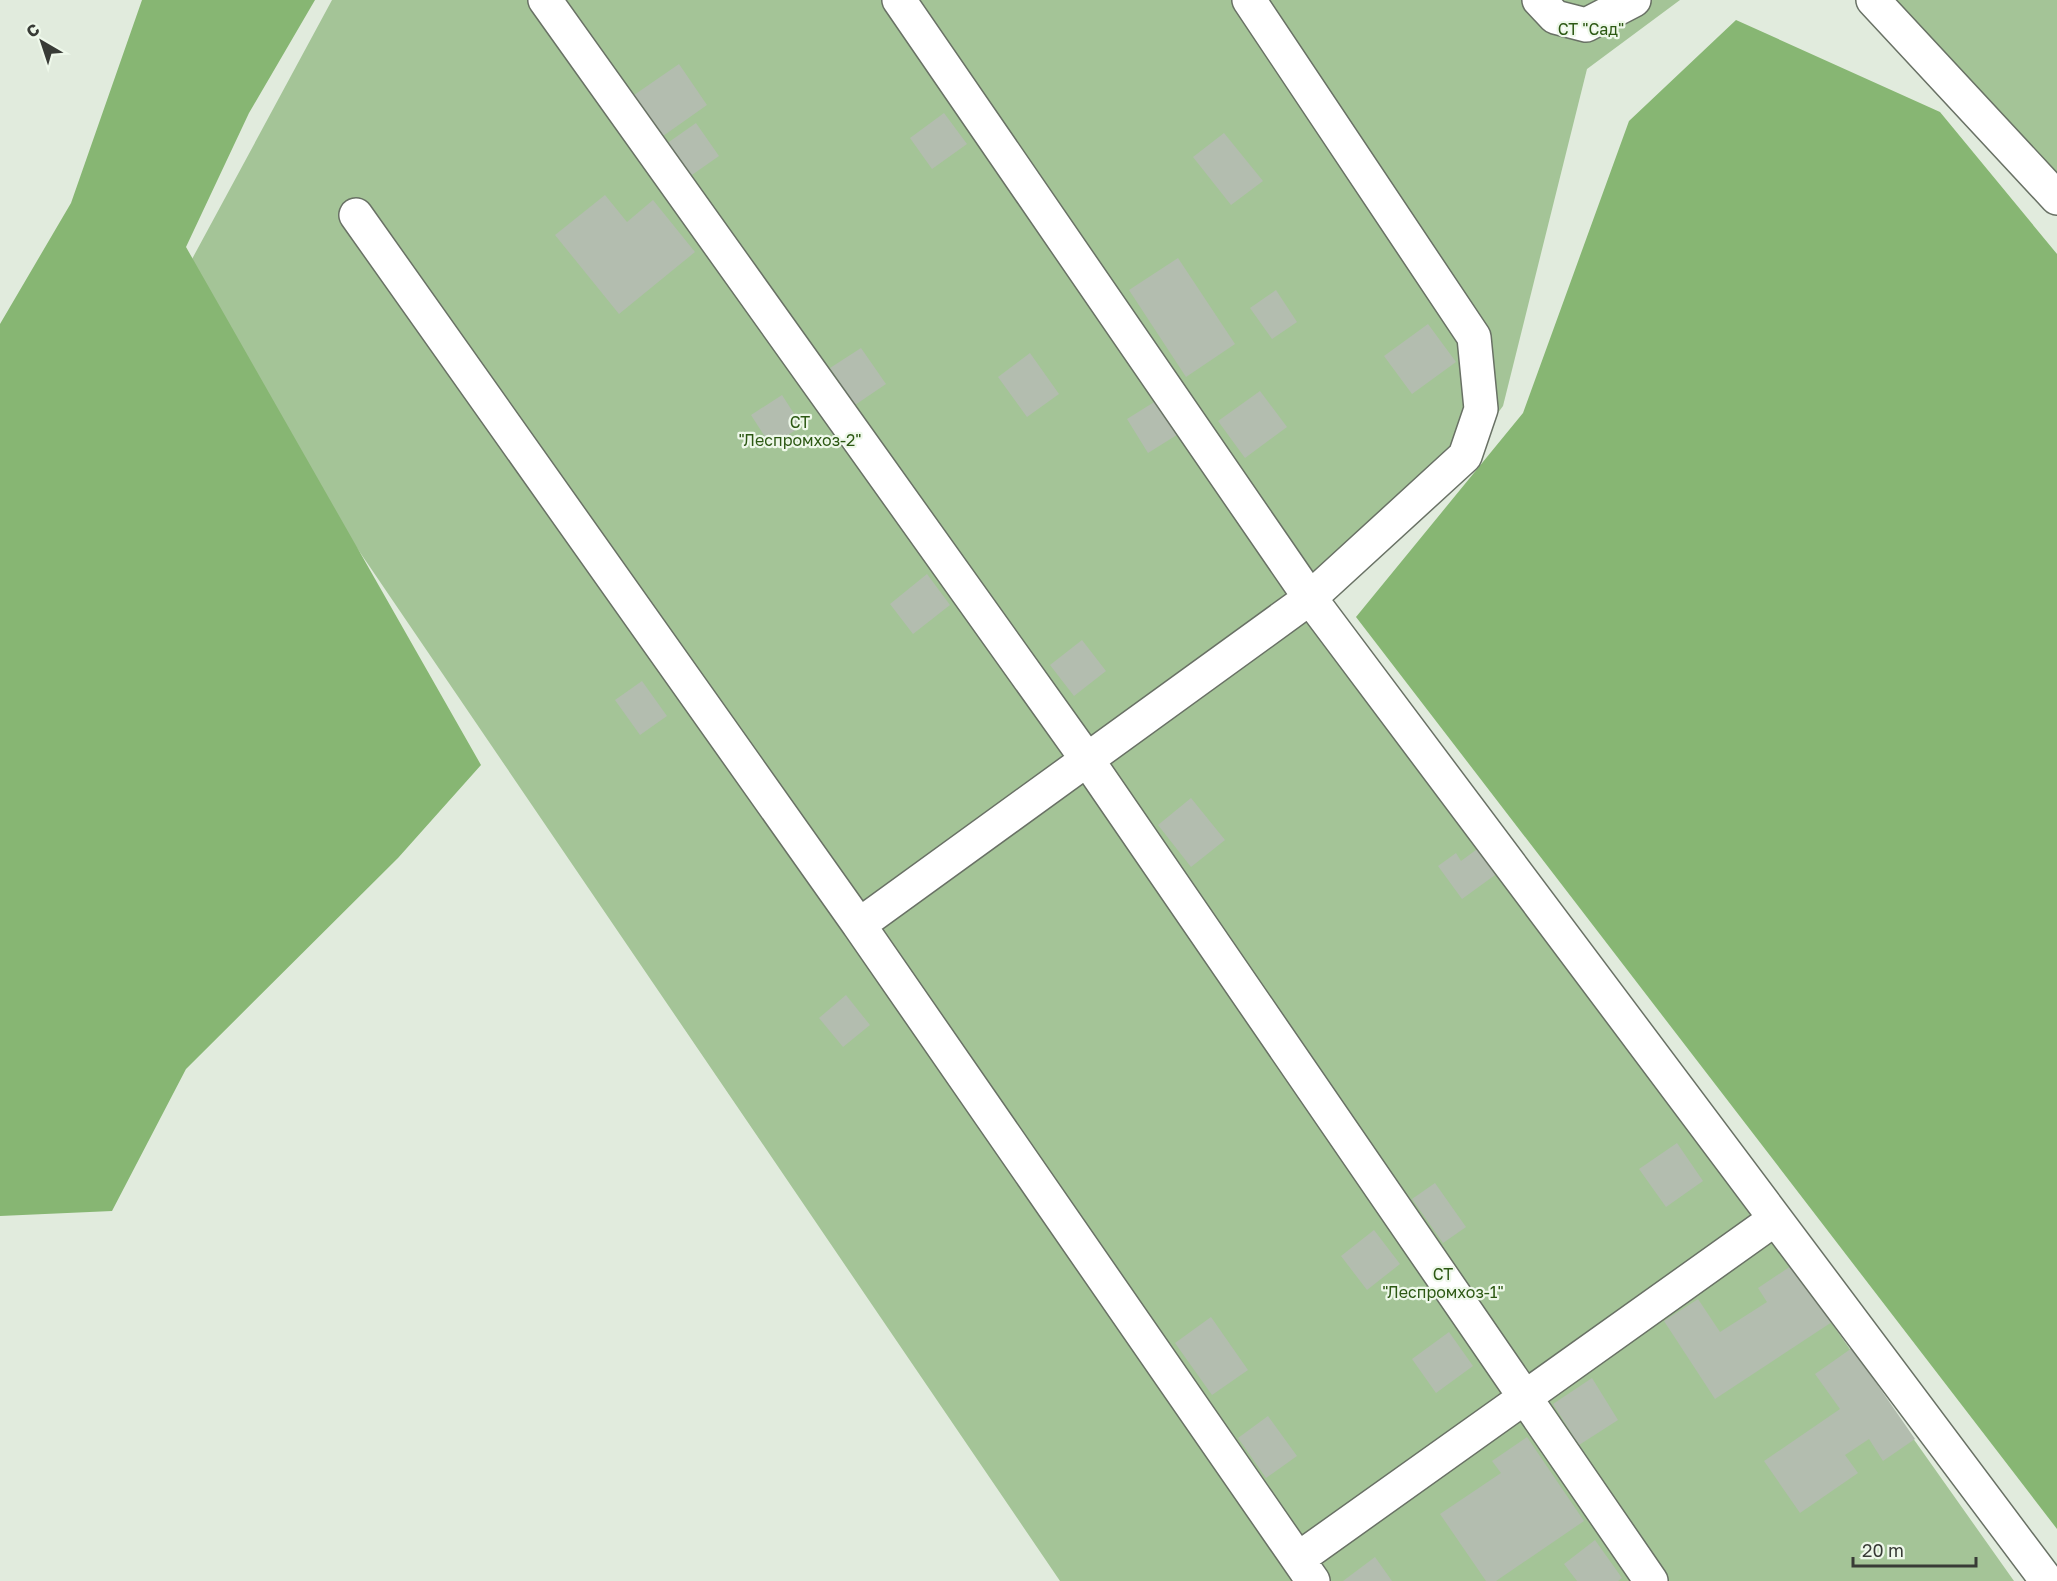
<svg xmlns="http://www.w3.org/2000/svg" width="2057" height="1581" font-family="'Golos Text',sans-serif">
	<rect width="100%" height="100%" fill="#e1ebdd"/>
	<path fill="#a4c497" d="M332,0H1680L1587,69L1503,406L1432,502L1313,590L2014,1581H1060L178,285Z
		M1895,0H2057V178Z"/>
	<path fill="#87b673" d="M142,0H315L249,113L186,247L481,765L398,858L186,1069L112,1211L0,1216V324L71,203Z
		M1736,20L1940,112L2057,254V1529L1356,617L1523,413L1629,121Z"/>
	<path fill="#b3bdaf" d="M679,64L707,105L663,136L634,95Z
		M944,113L967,144L932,169L910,138Z
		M696,123L719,156L689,177L666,144Z
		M1224,133L1263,181L1231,205L1193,157Z
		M605,195L627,222L653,200L695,252L619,314L555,235Z
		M1178,258L1235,344L1186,377L1129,290Z
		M1276,290L1297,322L1272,339L1250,308Z
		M1428,324L1456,362L1412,394L1384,356Z
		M861,348L886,384L855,405L830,368Z
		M1030,353L1059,394L1027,417L998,377Z
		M1260,391L1287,427L1245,458L1218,421Z
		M782,395L802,426L771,446L751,415Z
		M1159,399L1180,433L1148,453L1127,419Z
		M927,574L950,605L913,634L890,604Z
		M1082,640L1106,671L1074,696L1050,665Z
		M642,681L667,716L640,735L615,700Z
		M1191,798L1225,840L1191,867L1158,825Z
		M1484,844L1502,870L1462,899L1438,866L1456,853L1461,861Z
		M846,995L870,1025L843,1047L819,1018Z
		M1677,1143L1703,1181L1666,1207L1639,1169Z
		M1435,1183L1466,1227L1443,1243L1412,1199Z
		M1374,1230L1400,1264L1367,1290L1341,1256Z
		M1794,1264L1832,1322L1715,1399L1664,1321L1698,1299L1720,1332L1767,1302L1758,1288Z
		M1211,1317L1248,1370L1212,1395L1175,1343Z
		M1449,1332L1473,1366L1436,1393L1412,1359Z
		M1852,1348L1915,1439L1883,1461L1869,1439L1845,1455L1858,1473L1800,1513L1764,1461L1840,1409L1815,1374Z
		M1592,1378L1618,1420L1579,1445L1553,1404Z
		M1268,1416L1297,1456L1266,1478L1238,1438Z
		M1527,1437L1584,1521L1496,1581H1486L1440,1514L1501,1473L1492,1461Z
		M1595,1540L1622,1578L1618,1581H1577L1564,1564Z
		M1375,1557L1392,1581H1343Z"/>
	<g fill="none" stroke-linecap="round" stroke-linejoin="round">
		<g stroke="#697165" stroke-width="36">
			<path id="minor" d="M545,0L1086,758L1651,1581
				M899,0L1310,598L2047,1581
				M1539,0L1555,17L1586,25L1634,0
				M1873,0L2057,198
				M356,215L859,925L1310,598L1465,456L1481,409L1474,337L1249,0
				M859,925L1313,1581
				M1298,1559L1775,1219"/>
		</g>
		<use href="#minor" stroke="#fff" stroke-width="33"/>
	</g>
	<g text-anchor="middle" stroke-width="4.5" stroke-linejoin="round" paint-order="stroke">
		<g font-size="16" fill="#2c5813" stroke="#eef8ea">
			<text x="1591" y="35">СТ "Сад"</text>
			<text x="800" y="428">СТ<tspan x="800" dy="18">"Леспромхоз-2"</tspan></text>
			<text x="1443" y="1280">СТ<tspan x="1443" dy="18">"Леспромхоз-1"</tspan></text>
		</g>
	</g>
	<g transform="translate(42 42) rotate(321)" stroke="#eef8ea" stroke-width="4.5" paint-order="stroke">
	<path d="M0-4.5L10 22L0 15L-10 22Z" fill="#383b36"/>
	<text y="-9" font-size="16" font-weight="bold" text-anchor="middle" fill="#383b36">С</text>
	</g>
	<path d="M1853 1557v9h123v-9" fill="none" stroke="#383b36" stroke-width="3"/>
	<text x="1862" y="1557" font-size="18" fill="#383b36" stroke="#eef8ea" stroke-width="4.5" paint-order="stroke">20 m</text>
</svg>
